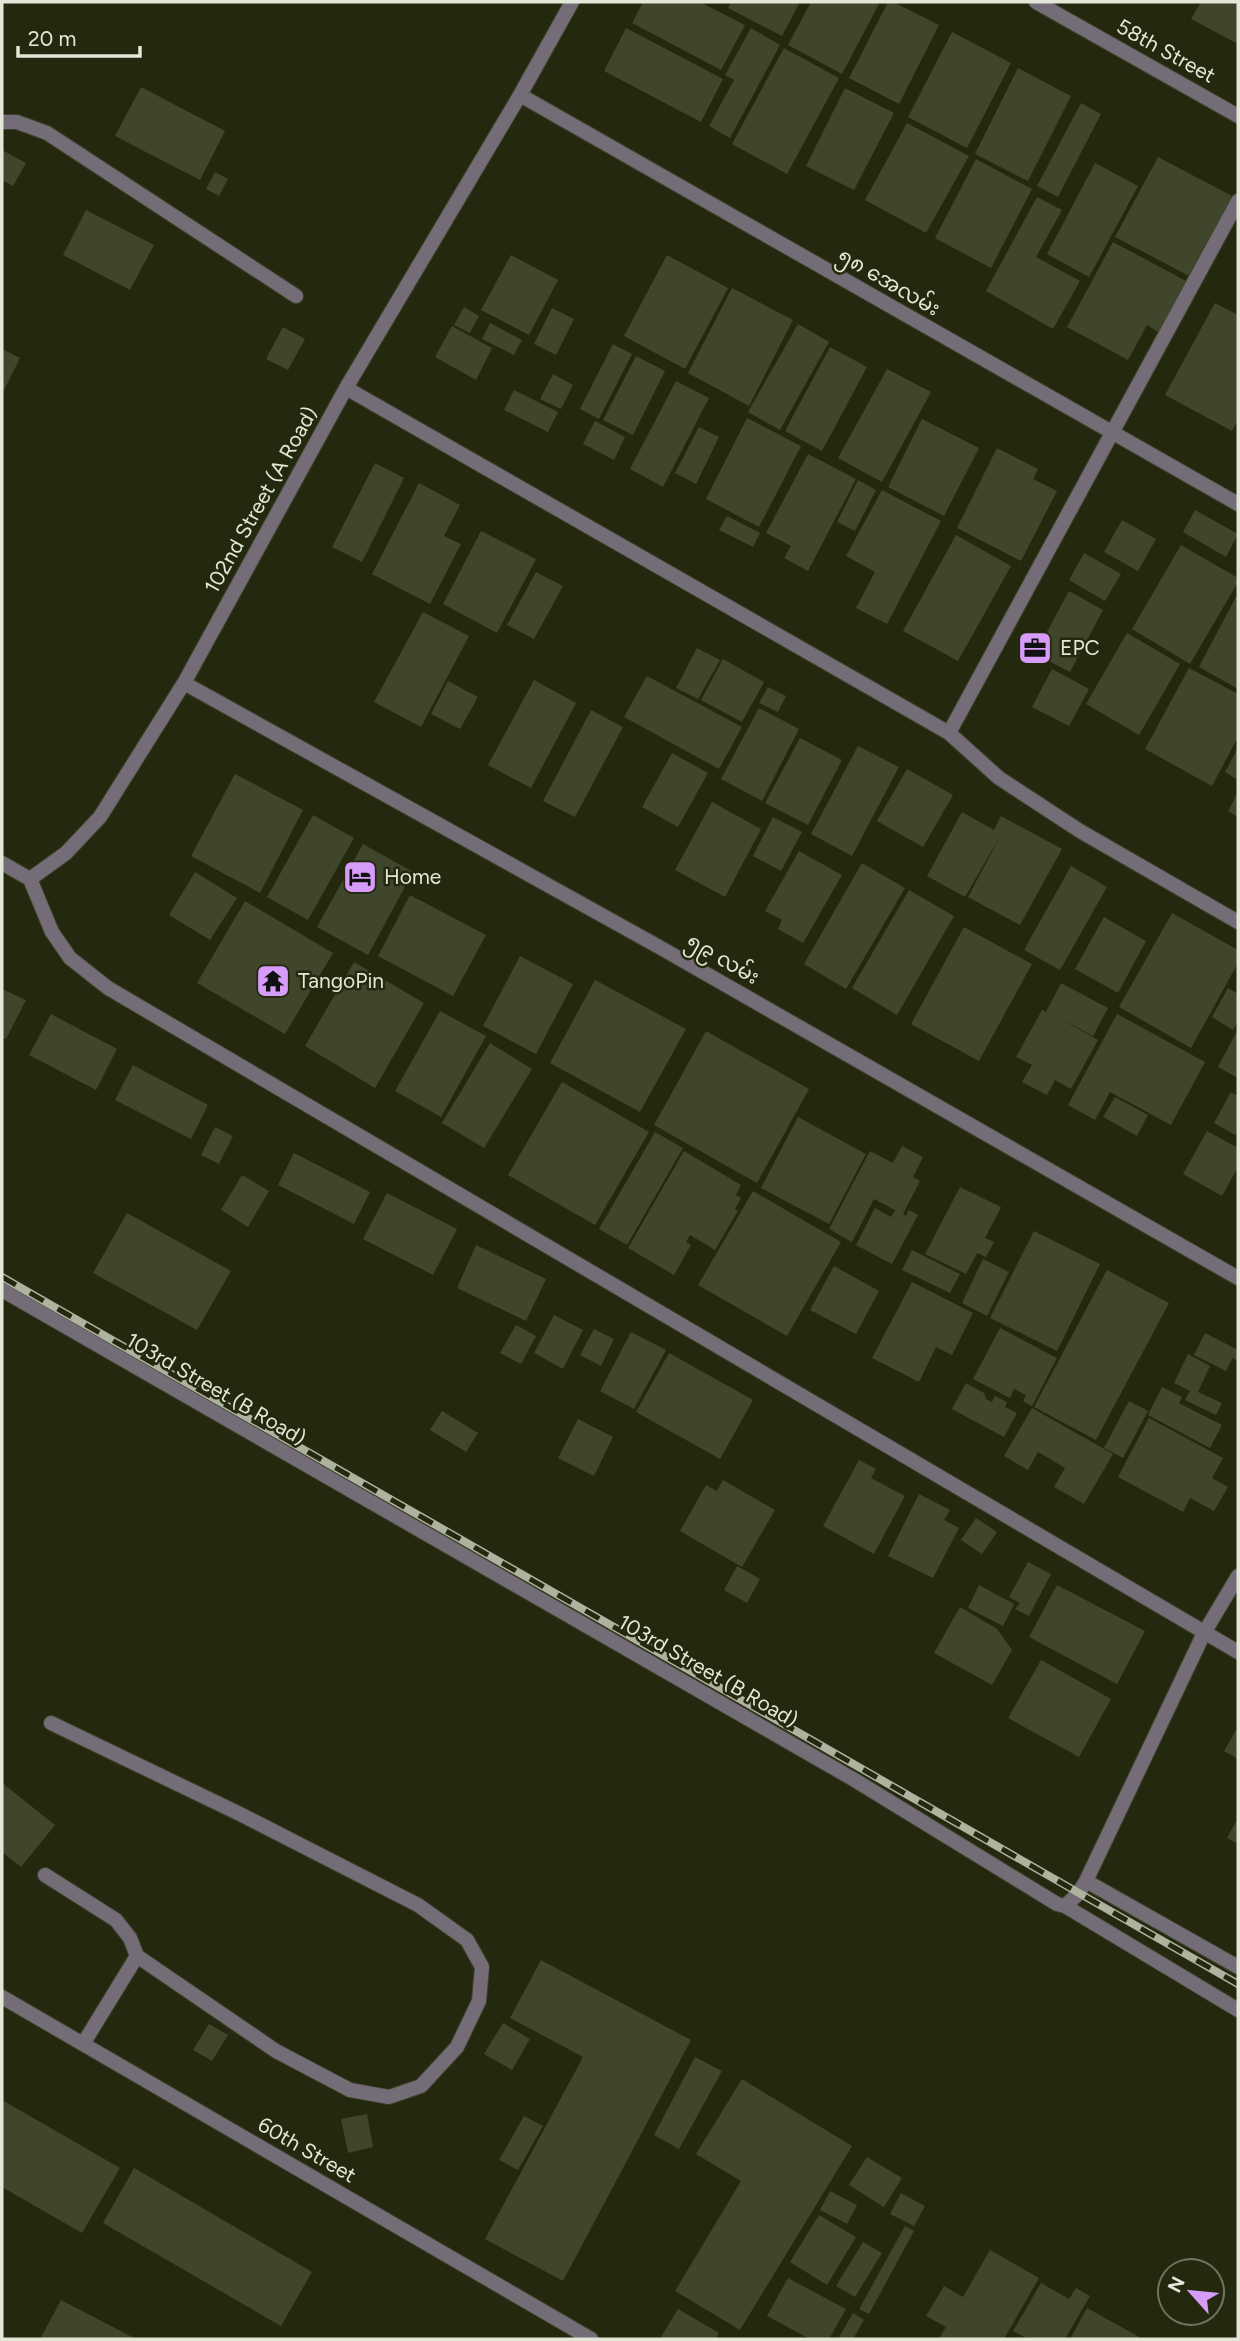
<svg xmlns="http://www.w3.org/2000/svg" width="1240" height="2341" font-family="Figtree,'Noto Sans Myanmar',sans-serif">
	<rect width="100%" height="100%" fill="#23280f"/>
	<path fill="#40462c" d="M643,2H700L745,25L721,70L632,23Z
		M731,2H800L782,36L728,8Z
		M811,2H880L842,74L788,45Z
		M888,2H893L939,25L899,104L849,78Z
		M1201,2H1238V44L1191,19Z
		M626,28L723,79L701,122L604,71Z
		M751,28L780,45L730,138L709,126L734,80L725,75Z
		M952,32L1011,63L967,148L908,117Z
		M784,48L839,78L787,174L732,144Z
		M1018,68L1071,96L1028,181L975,154Z
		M141,87L225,131L200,180L115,136Z
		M845,88L894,113L854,190L806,166Z
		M1081,103L1101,114L1058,197L1037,186Z
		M907,123L969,156L926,233L865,200Z
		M2,150L26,163L13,186L2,180Z
		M1158,157L1232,196L1189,276L1115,237Z
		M976,159L1032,189L991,268L935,238Z
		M1095,163L1138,186L1089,277L1047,254Z
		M215,172L228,179L219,196L206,189Z
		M1037,197L1062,210L1036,257L1080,281L1053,329L986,291Z
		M86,210L154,245L130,290L63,255Z
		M1113,242L1188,282L1160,333L1147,325L1128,360L1067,327Z
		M511,255L558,280L529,335L481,310Z
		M667,255L728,288L685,369L624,336Z
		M732,288L793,320L749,406L688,373Z
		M1215,303L1238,315V420L1232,431L1165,395Z
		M464,307L479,316L470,333L454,325Z
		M552,308L574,319L556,355L534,344Z
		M490,323L522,340L514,355L482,339Z
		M798,324L829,342L780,430L748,412Z
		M452,326L492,348L476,380L435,357Z
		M283,327L305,339L288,370L266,359Z
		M613,344L632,354L599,419L580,409Z
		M830,347L867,367L822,451L785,431Z
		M2,349L20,358L2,394Z
		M636,356L665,371L633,435L603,420Z
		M887,369L931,392L882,482L838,458Z
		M553,374L573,385L561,409L540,399Z
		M676,381L709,398L663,487L630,469Z
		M514,390L558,412L548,432L504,410Z
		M747,418L801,446L759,527L706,499Z
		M922,419L979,448L944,516L888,487Z
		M595,421L625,437L614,460L583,444Z
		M699,427L719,437L696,484L675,473Z
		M997,448L1038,469L1033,479L1057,491L1021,561L957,528Z
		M808,454L856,479L808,571L784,558L791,546L766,533Z
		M375,463L404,478L362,562L332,547Z
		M858,480L876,490L855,531L837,522Z
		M419,483L460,505L444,536L461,544L430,604L372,574Z
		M882,490L941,521L887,624L856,608L875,572L846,556Z
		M1195,510L1238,534L1226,557L1183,532Z
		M727,516L760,533L753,547L719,530Z
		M1122,520L1156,539L1138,571L1104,552Z
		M481,531L536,559L497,633L443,604Z
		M956,535L1011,566L958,661L903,631Z
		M1181,545L1238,578V582L1190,664L1132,629Z
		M1084,553L1121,574L1105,601L1069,580Z
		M536,572L563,586L534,639L507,625Z
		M1069,591L1103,610L1070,672L1035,654Z
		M1238,593V689L1199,667Z
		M423,612L469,636L421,727L374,702Z
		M1127,633L1180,664L1139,735L1086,704Z
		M697,648L720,660L698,699L676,688Z
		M723,659L764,682L742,722L701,700Z
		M1189,668L1238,694V737L1212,786L1145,749Z
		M1052,669L1089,689L1069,726L1032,707Z
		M647,676L742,727L719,769L624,717Z
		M534,680L576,703L531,788L488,765Z
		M448,681L478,697L460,729L431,714Z
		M768,687L786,696L778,712L759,703Z
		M759,708L799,729L762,801L721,779Z
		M591,710L623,727L575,817L543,801Z
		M800,738L842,760L808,825L765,803Z
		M858,746L899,767L852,856L811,834Z
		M1238,748V780L1225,772Z
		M672,753L708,773L678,827L642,807Z
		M907,769L953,795L923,847L877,821Z
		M235,774L303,810L260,893L191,856Z
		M1238,792V817L1228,811Z
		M712,802L761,829L725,897L675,870Z
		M962,812L994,830L1001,816L1062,849L1020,925L968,897L1002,833L965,897L927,876Z
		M313,815L354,838L308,920L267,897Z
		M773,817L802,832L781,871L753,856Z
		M363,844L413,872L368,955L317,927Z
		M799,851L842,875L803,943L778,929L782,920L765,911Z
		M862,863L905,888L846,989L804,964Z
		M1071,866L1107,887L1060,970L1024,950Z
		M195,872L237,898L210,940L169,915Z
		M909,890L954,916L897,1015L852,988Z
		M410,895L486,935L453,996L378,956Z
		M245,901L333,953L285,1034L197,983Z
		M1172,913L1238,950V963L1191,1048L1119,1007Z
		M1104,917L1146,941L1118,993L1075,969Z
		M964,927L1032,964L979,1061L911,1024Z
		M520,956L573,984L536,1054L483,1026Z
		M354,962L424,1003L375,1088L305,1046Z
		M595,980L686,1029L640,1112L550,1063Z
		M1061,983L1108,1008L1093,1036L1054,1015L1098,1040L1071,1089L1055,1080L1047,1095L1022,1082L1032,1065L1016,1057L1042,1010L1046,1012Z
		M1228,988L1238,994V1021L1233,1030L1212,1017Z
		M2,989L26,1000L6,1039L2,1037Z
		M440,1011L486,1036L441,1117L395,1091Z
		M51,1014L117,1049L96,1090L29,1055Z
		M1117,1014L1205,1062L1171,1125L1110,1092L1095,1120L1068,1105Z
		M1238,1029V1078L1218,1067Z
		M706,1031L809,1089L757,1183L654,1125Z
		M490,1043L532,1069L484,1148L442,1123Z
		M133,1065L208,1105L191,1139L115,1100Z
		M562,1082L649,1132L595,1225L508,1175Z
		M1231,1092L1238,1096V1129L1235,1135L1214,1123Z
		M1115,1097L1148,1115L1137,1136L1103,1117Z
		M798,1117L866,1154L829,1224L761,1188Z
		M215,1127L233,1136L219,1164L201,1155Z
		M1207,1131L1238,1148V1167L1222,1196L1183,1174Z
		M655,1132L683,1148L627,1245L599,1229Z
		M902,1146L923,1157L913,1177L920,1181L903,1214L906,1216L909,1210L918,1215L892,1264L856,1245L875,1208L891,1217L895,1210L874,1199L852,1242L829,1229L870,1151L893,1163Z
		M684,1151L741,1185L736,1195L741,1198L735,1209L738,1211L715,1250L690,1235L686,1242L691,1245L674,1275L628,1248Z
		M294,1153L370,1192L354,1224L278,1185Z
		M242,1175L269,1191L248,1227L221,1210Z
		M960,1187L1001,1207L985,1238L994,1242L986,1257L977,1253L966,1274L925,1254Z
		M753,1191L841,1242L787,1336L698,1285Z
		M387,1193L457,1229L433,1275L363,1239Z
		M127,1213L231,1271L197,1330L93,1273Z
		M1034,1231L1100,1264L1057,1351L990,1318Z
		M476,1245L546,1279L526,1321L457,1288Z
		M912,1250L960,1274L950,1293L902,1270Z
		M983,1259L1009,1272L987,1316L962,1303Z
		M834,1266L879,1291L856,1334L810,1310Z
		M1107,1270L1169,1303L1096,1440L1034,1407Z
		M912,1282L973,1313L952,1355L936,1347L919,1382L872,1358Z
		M554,1315L583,1330L563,1369L534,1353Z
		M516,1325L536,1336L521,1364L500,1353Z
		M1000,1328L1057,1358L1032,1406L1023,1401L1026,1395L1014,1389L1010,1398L973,1379Z
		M594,1329L614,1339L601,1366L580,1355Z
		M631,1332L666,1350L634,1409L600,1391Z
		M1205,1333L1238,1350L1237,1361L1233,1358L1226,1371L1194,1355Z
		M669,1353L753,1400L720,1459L636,1412Z
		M1188,1354L1210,1366L1198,1392L1222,1403L1216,1415L1185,1400L1190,1391L1174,1383Z
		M966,1383L984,1393L986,1399L992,1402L995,1396L1007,1402L1005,1407L1017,1413L1004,1437L952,1409Z
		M1162,1387L1182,1397L1179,1403L1222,1425L1210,1448L1148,1415Z
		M1129,1401L1148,1411L1123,1458L1104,1448Z
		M1032,1408L1113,1454L1084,1504L1054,1487L1065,1468L1038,1452L1028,1470L1004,1456Z
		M442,1411L478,1433L466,1452L430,1430Z
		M1149,1418L1223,1458L1212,1478L1228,1487L1214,1511L1190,1498L1183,1512L1118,1477Z
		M578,1419L613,1437L594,1476L558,1458Z
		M859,1460L876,1469L871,1478L905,1496L874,1554L823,1526Z
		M723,1480L775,1510L742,1567L680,1531L706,1485L717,1491Z
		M919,1494L950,1510L944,1520L959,1528L933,1578L888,1556Z
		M976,1518L997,1532L982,1554L961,1540Z
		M1028,1562L1051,1574L1029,1616L1015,1609L1020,1603L1009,1597Z
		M737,1566L760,1579L747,1603L724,1590Z
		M979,1585L1014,1604L1003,1626L968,1608Z
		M1057,1585L1145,1631L1117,1684L1029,1637Z
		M960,1607L997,1629L1012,1650L992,1685L934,1653Z
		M1041,1660L1111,1699L1079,1757L1008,1718Z
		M1238,1727V1759L1224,1751Z
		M2,1783L55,1825L21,1867L2,1852Z
		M1238,1818V1844L1227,1838Z
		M541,1960L691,2040L563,2281L485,2239L583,2057L510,2018Z
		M503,2023L530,2039L512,2070L484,2054Z
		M209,2024L228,2035L212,2061L193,2050Z
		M695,2057L722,2071L679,2149L654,2135Z
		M742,2079L852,2146L740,2330L675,2291L741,2181L696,2154Z
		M2,2100L120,2168L82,2233L2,2187Z
		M367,2114L373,2147L348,2153L341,2119Z
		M524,2116L543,2126L518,2170L499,2160Z
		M867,2157L902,2178L884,2207L849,2185Z
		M134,2168L312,2272L281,2326L103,2223Z
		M830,2191L857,2205L847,2224L820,2210Z
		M901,2193L925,2206L914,2226L890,2214Z
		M819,2215L856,2237L827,2285L790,2262Z
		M905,2226L914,2231L869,2314L859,2309Z
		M863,2242L882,2253L855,2297L836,2286Z
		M990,2250L1039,2278L1004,2339H939L946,2327L926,2316L944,2286L963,2297Z
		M788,2278L846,2309L829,2339H810L767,2316Z
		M1041,2283L1069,2299L1076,2288L1090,2296L1065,2339H1028L1013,2331Z
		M61,2300L136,2339H40Z
		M1087,2308L1143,2339H1070Z
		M678,2309L719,2333L716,2339H666L661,2337Z
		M853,2313L864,2320L853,2339H838Z"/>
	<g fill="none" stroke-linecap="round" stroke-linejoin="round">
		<g stroke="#3e432b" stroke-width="16">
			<path id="lane" d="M2,122H17L47,133L296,296
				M51,1723L240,1814L418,1905L467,1940L482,1967L479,2001L457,2047L421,2086L389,2097L350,2090L276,2051L137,1956
				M45,1875L116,1920L130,1938L137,1956L83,2044"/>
		</g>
		<g stroke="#3e432b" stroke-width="16">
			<path id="street" d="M572,2L520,95L346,388L184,683L100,817L66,853L30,879L52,932L70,958L108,988L1238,1652
				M1036,2L1238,116
				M520,95L1238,504
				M346,388L949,733L999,778L1080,831L1238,922
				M184,683L661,948L1238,1278
				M949,733L1238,201
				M2,863L30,879
				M2,1290L853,1779L1057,1904L1065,1906L1078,1894L1086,1881L1204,1633L1238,1576
				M1086,1881L1238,1967
				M1065,1906L1238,2010
				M2,1997L591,2339"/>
		</g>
		<use href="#lane" stroke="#746d78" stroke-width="14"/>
		<use href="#street" stroke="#746d78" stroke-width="14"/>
		<g stroke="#aeb3a0" stroke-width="8">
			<path id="rail" d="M2,1277L1238,1984"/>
		</g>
		<use href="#rail" stroke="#23280f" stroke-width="5" stroke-dasharray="16" stroke-linecap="butt"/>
	</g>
	<defs>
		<g id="office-square" transform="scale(1.75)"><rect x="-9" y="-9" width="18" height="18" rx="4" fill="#d79bf9" stroke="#23280f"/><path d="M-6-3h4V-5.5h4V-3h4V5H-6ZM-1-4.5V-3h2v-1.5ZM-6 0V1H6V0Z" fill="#111"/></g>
		<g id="hotel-square" transform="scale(1.75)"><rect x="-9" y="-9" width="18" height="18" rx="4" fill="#d79bf9" stroke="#23280f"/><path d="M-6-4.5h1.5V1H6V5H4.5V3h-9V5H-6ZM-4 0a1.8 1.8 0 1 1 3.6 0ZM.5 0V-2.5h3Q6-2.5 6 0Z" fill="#111"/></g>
		<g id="temple-square" transform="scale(1.75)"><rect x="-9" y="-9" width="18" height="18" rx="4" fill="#d79bf9" stroke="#23280f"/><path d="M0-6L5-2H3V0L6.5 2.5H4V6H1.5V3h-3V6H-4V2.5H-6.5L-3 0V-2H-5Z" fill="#111"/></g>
	</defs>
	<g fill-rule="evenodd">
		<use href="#office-square" x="1035" y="648"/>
		<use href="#hotel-square" x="360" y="877"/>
		<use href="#temple-square" x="273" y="981"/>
	</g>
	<g text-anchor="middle" stroke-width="5" stroke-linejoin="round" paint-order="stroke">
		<g font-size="21" fill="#e2e7d7" stroke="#23280f">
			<text transform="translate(1166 51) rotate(29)" y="7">58th Street</text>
			<text transform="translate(889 282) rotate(30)" y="7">၅၈ အေလမ်း</text>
			<text transform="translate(261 500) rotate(-61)" y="7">102nd Street (A Road)</text>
			<text transform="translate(723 959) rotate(30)" y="7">၅၉ လမ်း</text>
			<text transform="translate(216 1389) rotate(30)" y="7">103rd Street (B Road)</text>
			<text transform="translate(708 1671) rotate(30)" y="7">103rd Street (B Road)</text>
			<text transform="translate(307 2150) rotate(30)" y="7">60th Street</text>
		</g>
		<g font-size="21" fill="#e2e7d7" stroke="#23280f" text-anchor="start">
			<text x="1060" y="655">EPC</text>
			<text x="384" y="884">Home</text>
			<text x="298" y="988">TangoPin</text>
		</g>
	</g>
	<rect width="1240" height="2341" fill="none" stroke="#e2e7d7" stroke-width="7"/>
	<g transform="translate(1191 2292) rotate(297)"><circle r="33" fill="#23280f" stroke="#6f745f" stroke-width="2"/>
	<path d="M0-5L12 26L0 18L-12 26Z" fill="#d79bf9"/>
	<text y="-10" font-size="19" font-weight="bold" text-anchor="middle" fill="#e2e7d7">N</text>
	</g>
	<path d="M18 46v10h122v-10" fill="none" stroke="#e2e7d7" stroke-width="3.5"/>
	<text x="28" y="46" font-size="21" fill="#e2e7d7" stroke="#23280f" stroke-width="5" paint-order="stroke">20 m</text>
</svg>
